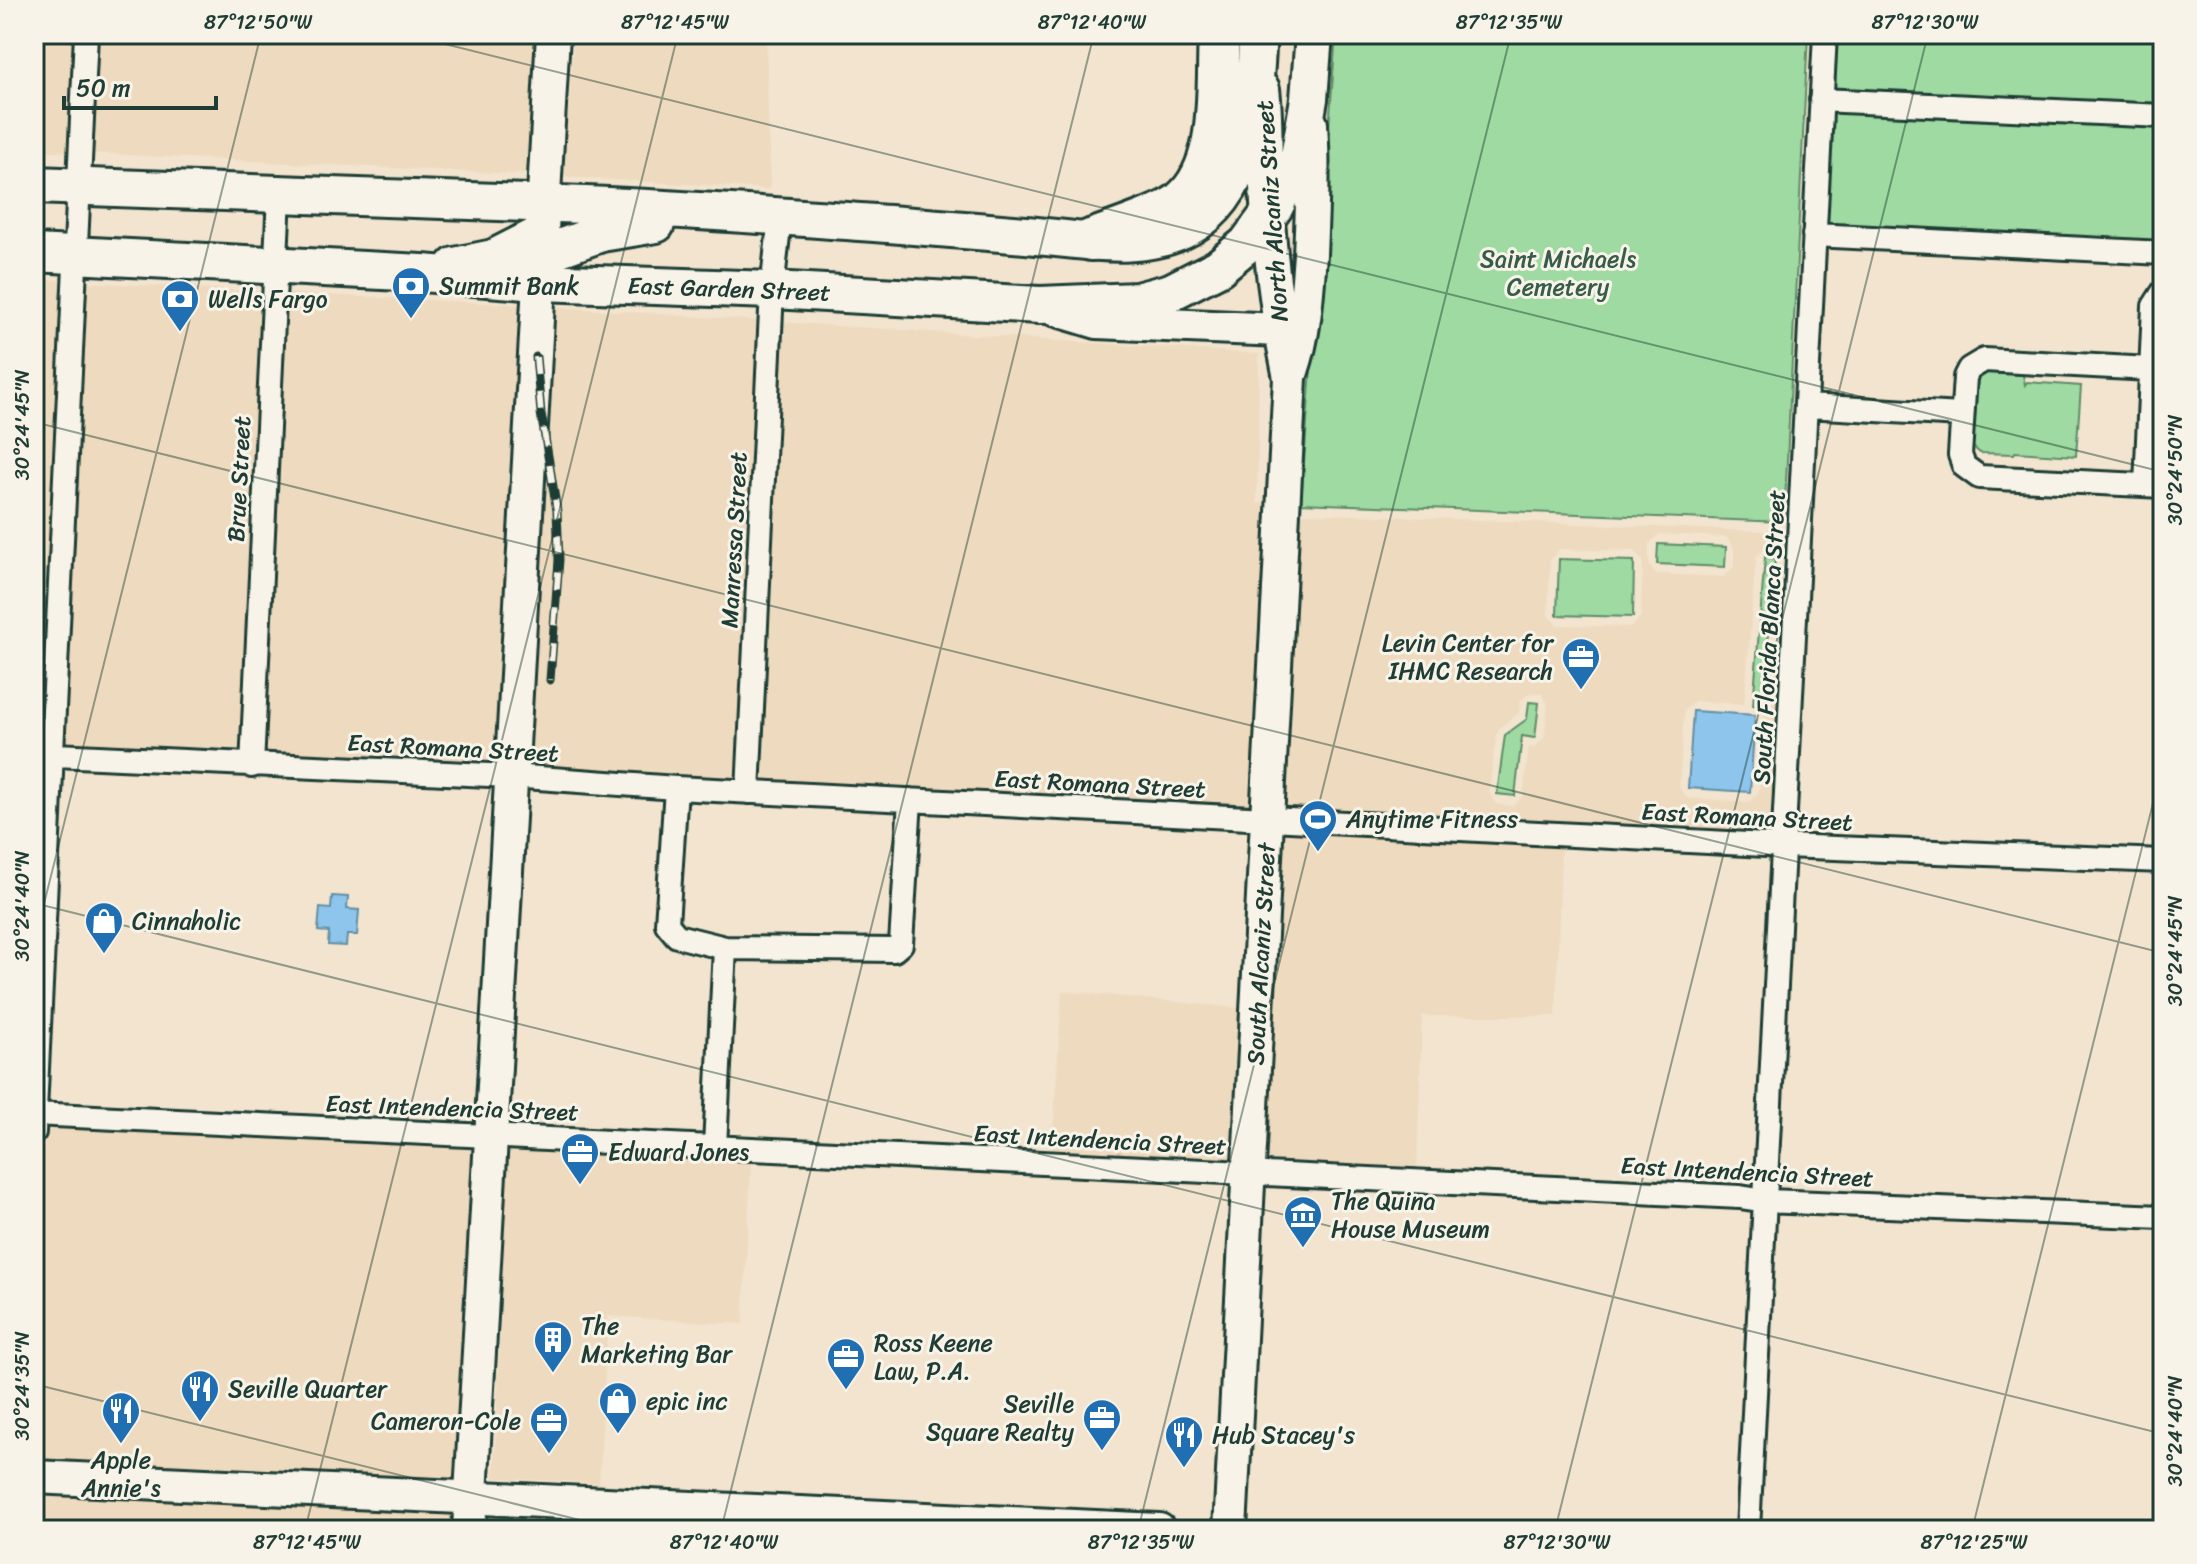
<svg xmlns="http://www.w3.org/2000/svg" width="2197" height="1564" font-family="Sriracha,sans-serif">
	<rect width="100%" height="100%" fill="#f2e4cf"/>
	<filter id="ink" filterUnits="userSpaceOnUse"><feTurbulence type="fractalNoise" baseFrequency=".0125" numOctaves="2"/><feDisplacementMap in="SourceGraphic" scale="16" xChannelSelector="R" yChannelSelector="G"/><feConvolveMatrix kernelMatrix="1 2 1 2 8 2 1 2 1" color-interpolation-filters="sRGB"/></filter>
	<g filter="url(#ink)">
		<path fill="#eedabe" fill-rule="evenodd" d="M34,34H76L70,152L34,150Z
			M96,34H542L534,175L91,153Z
			M574,34H766L770,189L564,177Z
			M34,279L64,281L42,743H34Z
			M84,282L264,292L242,754L63,744Z
			M285,293L527,305L499,763L263,754Z
			M556,307L761,321L738,779L527,765Z
			M781,322L1259,354L1257,503L1274,504L1259,807L759,781Z
			M1294,506L1301,513L1783,532L1790,531L1775,834L1279,808ZM1659,534L1726,537L1734,547V567L1724,577L1656,574L1649,565V544ZM1766,547L1777,548L1784,558L1772,706L1764,715L1759,792L1749,802L1687,798L1679,788L1684,711L1694,701L1744,704L1756,557ZM1559,549L1635,551L1643,561L1641,616L1632,627L1557,625L1548,615L1550,560ZM1531,692L1541,693L1548,704L1544,738L1534,748L1529,747L1523,796L1513,806L1496,804L1489,793L1496,735L1500,727L1519,713L1520,701Z
			M1278,831L1561,846L1556,1016H1422L1417,1170L1260,1162Z
			M1062,991L1248,1009L1239,1161L1052,1152Z
			M45,1127L478,1147L460,1484L34,1465V1299Z
			M508,1148L751,1160L743,1324L608,1316L599,1483L494,1478Z
			M34,1489L458,1507L457,1525L374,1521L373,1530H34Z
			M492,1509L755,1523V1530H491Z"/>
		<path fill="#9edaa1" stroke="#5e8c6a" stroke-width="2" d="M1336,34H1808L1784,522L1301,503Z
			M1835,34H2163V105L1832,89Z
			M1831,112L2163,128V241L1825,224Z
			M1985,372L2023,375L2025,385L2027,382L2081,386L2076,456L2015,452L2014,454L1980,453L1972,446L1974,382Z
			M1658,544L1726,547L1725,567L1657,564Z
			M1765,557L1775,558L1763,707L1753,705Z
			M1559,559L1634,561L1633,617L1557,615Z
			M1529,702L1539,703L1535,738L1522,736L1515,796L1497,794L1505,735L1527,719Z"/>
		<path fill="#8ec5ed" stroke="#628fa3" stroke-width="2" d="M1693,711L1755,715L1750,792L1688,788Z
			M332,896L348,897L347,909L359,910L357,935H347L346,946L328,945L329,932L318,931L320,908L331,909Z"/>
		<g fill="none" stroke-linecap="round" stroke-linejoin="round">
			<g stroke="#1f3d34" stroke-width="28">
				<path id="street" d="M1821,100L2163,116
					M1814,235L2163,253
					M2150,369L1984,360L1969,369L1965,377L1960,455L1964,466L1979,477L2163,486
					M1807,406L1961,415
					M2146,485L2154,306L2163,292
					M34,754L511,776L676,788L1785,846L2163,861
					M252,766L279,195
					M676,788L667,924L677,936L725,948L894,950L901,944L910,800
					M748,792L772,290L780,217
					M34,1114L1740,1197L1766,1201L2163,1217
					M34,1132L86,34
					M715,1146L725,948
					M1748,1530L1825,34"/>
			</g>
			<g stroke="#1f3d34" stroke-width="38">
				<path id="secondary" d="M1054,309L1097,322L1280,330
					M1292,371C1305,333 1307,294 1310,254C1312,210 1314,168 1311,124
					M34,1477L1159,1530
					M469,1530L553,34
					M1230,1530L1290,378C1277,316 1269,251 1266,187C1265,154 1267,122 1263,89"/>
			</g>
			<g stroke="#1f3d34" stroke-width="42">
				<path id="primary" d="M34,185C218,193 402,198 586,205C687,209 788,217 889,224C935,228 980,231 1026,235C1078,239 1141,254 1189,227C1255,190 1253,99 1258,34
					M34,253L422,273L539,282L772,290L1040,305L1137,301L1171,292L1218,268L1247,244L1275,206L1299,157L1309,99L1314,34
					M540,255L601,233L656,224
					M455,266L494,258L541,234"/>
			</g>
			<g stroke="#1f3d34" stroke-width="46">
				<path id="highway" d="M1091,240C1112,232 1166,215 1181,202C1225,166 1216,86 1219,34"/>
			</g>
			<use href="#street" stroke="#f7f3e8" stroke-width="22"/>
			<use href="#secondary" stroke="#f7f3e8" stroke-width="32"/>
			<use href="#primary" stroke="#f7f3e8" stroke-width="36"/>
			<use href="#highway" stroke="#f7f3e8" stroke-width="40"/>
			<g stroke="#1f3d34" stroke-width="9">
				<path id="rail" d="M536,357L541,413L557,511L559,560L550,680"/>
			</g>
			<use href="#rail" stroke="#f7f3e8" stroke-width="6" stroke-dasharray="18" stroke-linecap="butt"/>
		</g>
	</g>
	<path fill="none" stroke="#1f3d34" stroke-width="2" stroke-opacity="0.45" d="M405,34L2163,472M34,422L2163,953M34,903L2163,1434M34,944L261,34M34,1384L620,1530M305,1530L678,34M721,1530L1094,34M1138,1530L1511,34M1555,1530L1928,34M1972,1530L2163,763"/>
	<defs>
		<g id="bank-pin" transform="scale(2)"><path d="M0 17L-7.5 6A9.5 9.5 0 1 1 7.5 6Z" fill="#1f6fb2" stroke="#f7f3e8"/><path d="M-6-4H6V4H-6ZM0-2.3a2.3 2.3 0 1 0 0 4.6a2.3 2.3 0 1 0 0-4.6Z" fill="#fff"/></g>
		<g id="office-pin" transform="scale(2)"><path d="M0 17L-7.5 6A9.5 9.5 0 1 1 7.5 6Z" fill="#1f6fb2" stroke="#f7f3e8"/><path d="M-6-3h4V-5.5h4V-3h4V5H-6ZM-1-4.5V-3h2v-1.5ZM-6 0V1H6V0Z" fill="#fff"/></g>
		<g id="stadium-pin" transform="scale(2)"><path d="M0 17L-7.5 6A9.5 9.5 0 1 1 7.5 6Z" fill="#1f6fb2" stroke="#f7f3e8"/><path d="M0-5a6.5 5 0 1 0 0 10a6.5 5 0 1 0 0-10ZM-3.5-1.8h7v3.6h-7Z" fill="#fff"/></g>
		<g id="shop-pin" transform="scale(2)"><path d="M0 17L-7.5 6A9.5 9.5 0 1 1 7.5 6Z" fill="#1f6fb2" stroke="#f7f3e8"/><path d="M-5-2.5h2.3a2.7 3.5 0 0 1 5.4 0H5L5.5 6h-11ZM-1.5-2.5h3a1.5 2.3 0 0 0-3 0Z" fill="#fff"/></g>
		<g id="museum-pin" transform="scale(2)"><path d="M0 17L-7.5 6A9.5 9.5 0 1 1 7.5 6Z" fill="#1f6fb2" stroke="#f7f3e8"/><path d="M0-6L6-3V-2H-6V-3ZM-5-1h2V3h-2ZM-1-1h2V3h-2ZM3-1h2V3H3ZM-6 4H6V6H-6Z" fill="#fff"/></g>
		<g id="building-pin" transform="scale(2)"><path d="M0 17L-7.5 6A9.5 9.5 0 1 1 7.5 6Z" fill="#1f6fb2" stroke="#f7f3e8"/><path d="M-4-6H4V6H1V3H-1V6H-4ZM-2.5-4.3h1.7v1.8h-1.7ZM.8-4.3h1.7v1.8H.8ZM-2.5-1h1.7V.8h-1.7ZM.8-1h1.7V.8H.8Z" fill="#fff"/></g>
		<g id="restaurant-pin" transform="scale(2)"><path d="M0 17L-7.5 6A9.5 9.5 0 1 1 7.5 6Z" fill="#1f6fb2" stroke="#f7f3e8"/><path d="M-5-6h1v4h1v-4h1v4h1v-4h1v5L-1.5 .5V6h-2V.5L-5-1ZM5-6V6H3V1.5H1.5Q1.5-4 5-6Z" fill="#fff"/></g>
	</defs>
	<g fill-rule="evenodd">
		<use href="#bank-pin" x="411" y="286"/>
		<use href="#bank-pin" x="180" y="299"/>
		<use href="#office-pin" x="1581" y="657"/>
		<use href="#stadium-pin" x="1318" y="819"/>
		<use href="#shop-pin" x="104" y="921"/>
		<use href="#office-pin" x="580" y="1152"/>
		<use href="#museum-pin" x="1303" y="1215"/>
		<use href="#building-pin" x="553" y="1340"/>
		<use href="#office-pin" x="846" y="1357"/>
		<use href="#restaurant-pin" x="200" y="1389"/>
		<use href="#shop-pin" x="618" y="1401"/>
		<use href="#restaurant-pin" x="121" y="1411"/>
		<use href="#office-pin" x="1102" y="1418"/>
		<use href="#office-pin" x="549" y="1421"/>
		<use href="#restaurant-pin" x="1184" y="1435"/>
	</g>
	<g text-anchor="middle" stroke-width="6" stroke-linejoin="round" paint-order="stroke">
		<g font-size="24" fill="#1f3d34" stroke="#f7f3e8">
			<text transform="translate(1272 211) rotate(-94)" y="8">North Alcaniz Street</text>
			<text transform="translate(729 289) rotate(2)" y="8">East Garden Street</text>
			<text transform="translate(239 479) rotate(-87)" y="8">Brue Street</text>
			<text transform="translate(734 540) rotate(-87)" y="8">Manressa Street</text>
			<text transform="translate(1769 637) rotate(-87)" y="8">South Florida Blanca Street</text>
			<text transform="translate(453 748) rotate(3)" y="8">East Romana Street</text>
			<text transform="translate(1100 784) rotate(3)" y="8">East Romana Street</text>
			<text transform="translate(1747 817) rotate(3)" y="8">East Romana Street</text>
			<text transform="translate(1261 954) rotate(-87)" y="8">South Alcaniz Street</text>
			<text transform="translate(452 1108) rotate(2)" y="8">East Intendencia Street</text>
			<text transform="translate(1100 1140) rotate(3)" y="8">East Intendencia Street</text>
			<text transform="translate(1747 1172) rotate(3)" y="8">East Intendencia Street</text>
		</g>
		<g font-size="24" fill="#385c4a" stroke="#f7f3e8">
			<text x="1558" y="267">Saint Michaels<tspan x="1558" dy="28">Cemetery</tspan></text>
		</g>
		<g font-size="24" fill="#1f3d34" stroke="#f7f3e8" text-anchor="start">
			<text x="439" y="294">Summit Bank</text>
			<text x="208" y="307">Wells Fargo</text>
			<text x="1553" y="651" text-anchor="end">Levin Center for<tspan x="1553" dy="28">IHMC Research</tspan></text>
			<text x="1346" y="827">Anytime Fitness</text>
			<text x="132" y="929">Cinnaholic</text>
			<text x="608" y="1160">Edward Jones</text>
			<text x="1331" y="1209">The Quina<tspan x="1331" dy="28">House Museum</tspan></text>
			<text x="581" y="1334">The<tspan x="581" dy="28">Marketing Bar</tspan></text>
			<text x="874" y="1351">Ross Keene<tspan x="874" dy="28">Law, P.A.</tspan></text>
			<text x="228" y="1397">Seville Quarter</text>
			<text x="646" y="1409">epic inc</text>
			<text x="1074" y="1412" text-anchor="end">Seville<tspan x="1074" dy="28">Square Realty</tspan></text>
			<text x="521" y="1429" text-anchor="end">Cameron-Cole</text>
			<text x="1212" y="1443">Hub Stacey's</text>
			<text x="121" y="1468" text-anchor="middle">Apple<tspan x="121" dy="28">Annie's</tspan></text>
		</g>
	</g>
	<rect width="2197" height="1564" fill="none" stroke="#f7f3e8" stroke-width="88"/>
	<path d="M64 96v12h152v-12" fill="none" stroke="#1f3d34" stroke-width="4"/>
	<text x="76" y="96" font-size="24" fill="#1f3d34" stroke="#f7f3e8" stroke-width="6" paint-order="stroke">50 m</text>
	<rect x="44" y="44" width="2109" height="1476" fill="none" stroke="#1f3d34" stroke-width="3"/>
	<g font-size="20" text-anchor="middle" fill="#1f3d34">
		<text x="258" y="29">87°12'50"W</text>
		<text x="675" y="29">87°12'45"W</text>
		<text x="1092" y="29">87°12'40"W</text>
		<text x="1509" y="29">87°12'35"W</text>
		<text x="1925" y="29">87°12'30"W</text>
		<text transform="translate(22 425) rotate(-90)" y="7">30°24'45"N</text>
		<text transform="translate(2175 470) rotate(-90)" y="7">30°24'50"N</text>
		<text transform="translate(22 906) rotate(-90)" y="7">30°24'40"N</text>
		<text transform="translate(2175 951) rotate(-90)" y="7">30°24'45"N</text>
		<text transform="translate(22 1386) rotate(-90)" y="7">30°24'35"N</text>
		<text transform="translate(2175 1431) rotate(-90)" y="7">30°24'40"N</text>
		<text x="307" y="1549">87°12'45"W</text>
		<text x="724" y="1549">87°12'40"W</text>
		<text x="1141" y="1549">87°12'35"W</text>
		<text x="1557" y="1549">87°12'30"W</text>
		<text x="1974" y="1549">87°12'25"W</text>
	</g>
</svg>
